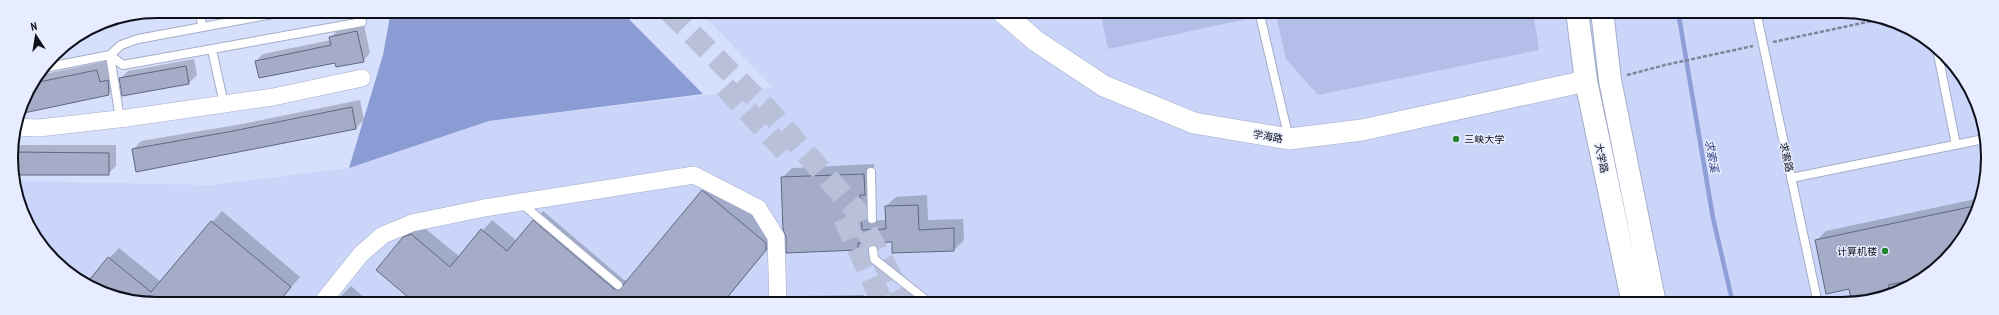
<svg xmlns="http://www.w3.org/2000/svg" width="1999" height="315" font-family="'PT Sans Narrow','Noto Sans SC',sans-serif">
	<rect width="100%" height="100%" fill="#d6dffc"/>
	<path fill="#cad5f9" d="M699,11H1851L1906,26L1952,61L1980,111L1988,167L1977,214L1945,261L1906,289L1851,304H148L93,289L47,254L19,204L16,181L211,185L349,168L489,121L773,87Z"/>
	<path fill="#b3bfe9" d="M1100,11H1246L1247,19L1108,49Z
		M1275,11H1533L1539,50L1318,95L1286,59Z"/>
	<path fill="#8b9bd3" d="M391,11H621L703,94L489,121L349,168L383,55Z"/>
	<path fill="#0003" d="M158,11H176L106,25L105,21Z
		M209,11H230L209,15Z
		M364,25L370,53L363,61H256L263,54L331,40V37L338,30Z
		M194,59L197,75L189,83L123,95L120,79L128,71Z
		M107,61L110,73L118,71V84L108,94L22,101L40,75Z
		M360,100L364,120L356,128L133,150L141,141L242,124Z
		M12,145H116V166L108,174H15Z
		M874,164V184L871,221L886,220V206L896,197L927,195L928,220L963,219L964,240L954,250L893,241L865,242L858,249L782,178L792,168Z
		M712,181L776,233V239L722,304L410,297L404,238L414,228L421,225L460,257L492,220L517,241L543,211L624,280L629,281Z
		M1980,198L1977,214L1945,261L1924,276L1899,282L1901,290L1853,303L1850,287L1816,241L1826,231Z
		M222,211L300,277L277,304H148L109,258L119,248L161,282Z
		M351,286L372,304H333Z
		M864,295V304H790L797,296Z"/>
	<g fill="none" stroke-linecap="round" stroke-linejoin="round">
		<path stroke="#8f9ed7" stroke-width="4.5" d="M1678,11L1713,218L1733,304"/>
	</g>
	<path fill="#a4acc8" stroke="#606781" d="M357,31L364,62L336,67L335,63L259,78L255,61L331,45L329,37Z
		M186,66L189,84L122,96L119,78Z
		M97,70L100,82L108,80L109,95L19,114L22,101L34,83Z
		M352,107L356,129L136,172L132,149L233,131Z
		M12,152L109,153V175H15Z
		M864,174L865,195H860L862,230L886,229L885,206L918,205L919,230L954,228V251L892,253V242L858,243V250L786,253V237L783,229L781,177Z
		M702,190L766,243V250L722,304H402L408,297L376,270L403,237L411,234L450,267L481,229L507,251L533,220L614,289L619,290Z
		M1979,205L1977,214L1945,261L1922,278L1888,285L1890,293L1852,303L1849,289L1826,294L1815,240Z
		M211,221L291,287L277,304H148L92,289L86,284L108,257L151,292Z"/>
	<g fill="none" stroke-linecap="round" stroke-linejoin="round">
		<path stroke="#b8c0da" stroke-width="22" stroke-dasharray="22 11" stroke-linecap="butt" d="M669,11L767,109L855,209L906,304
			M725,87L785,151
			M844,218L883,304"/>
		<g stroke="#a4adc8" stroke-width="10">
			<path id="service" d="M200,11L202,27
				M289,11L138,39L121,45L110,55L123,65L362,22
				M1259,11L1289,139
				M1756,11L1818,304
				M1937,49L1956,145
				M212,50L224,104
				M44,68L110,55L120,119
				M871,172L872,219
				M1791,178L1984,139
				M521,203L618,285
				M873,250L874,259L931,304"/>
		</g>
		<g stroke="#a4adc8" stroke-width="18">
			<path id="minor" d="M16,127L39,128L127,118L273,97L362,78
				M321,304L361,254L383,235L412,223L484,208L694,175L758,208L776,237L778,304"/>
		</g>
		<g stroke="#a4adc8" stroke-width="22">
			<path id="tertiary" d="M1001,11L1036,41L1104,86L1194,123L1289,139L1362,130L1586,81"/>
		</g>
		<g stroke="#a4adc8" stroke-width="24">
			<path id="secondary" d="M1577,11L1586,81L1633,304
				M1602,11L1610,80L1655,304"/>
		</g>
		<path stroke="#7f8499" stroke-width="2.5" stroke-dasharray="4 2" stroke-linecap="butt" d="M1773,42L1881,19
			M1627,75L1665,65L1753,46"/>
		<use href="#service" stroke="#fff" stroke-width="8"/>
		<use href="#minor" stroke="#fff" stroke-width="17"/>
		<use href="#tertiary" stroke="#fff" stroke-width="21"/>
		<use href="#secondary" stroke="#fff" stroke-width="22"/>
	</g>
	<g fill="#278334" stroke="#e7ecfe" stroke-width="1.5">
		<circle cx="1456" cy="139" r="4"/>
		<circle cx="1885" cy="251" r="4"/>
	</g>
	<g text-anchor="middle" stroke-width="3" stroke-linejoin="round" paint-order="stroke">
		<g font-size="10" fill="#0d0f19" stroke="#e7ecfe">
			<text transform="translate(1268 136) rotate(10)" y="4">学海路</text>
			<text transform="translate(1787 157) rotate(78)" y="4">求索路</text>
			<text transform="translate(1602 158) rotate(78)" y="4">大学路</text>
		</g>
		<g font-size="10" fill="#0d0f19" stroke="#e7ecfe" text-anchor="start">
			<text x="1464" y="143">三峡大学</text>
			<text x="1877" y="255" text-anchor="end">计算机楼</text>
		</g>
		<g font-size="11" font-style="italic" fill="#313e81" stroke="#e7ecfe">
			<text transform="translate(1712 156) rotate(80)" y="4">求索溪</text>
		</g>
	</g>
	<path d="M0 0H1999V315H0ZM157 18H1842A139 139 0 0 1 1981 157V158A139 139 0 0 1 1842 297H157A139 139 0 0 1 18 158V157A139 139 0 0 1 157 18Z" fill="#e7ecfe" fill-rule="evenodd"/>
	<path fill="none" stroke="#0d0f19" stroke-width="2" d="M157 18H1842A139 139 0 0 1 1981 157V158A139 139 0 0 1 1842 297H157A139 139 0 0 1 18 158V157A139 139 0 0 1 157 18Z"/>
	<g transform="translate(36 36) rotate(348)" stroke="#e7ecfe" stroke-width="3" paint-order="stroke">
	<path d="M0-3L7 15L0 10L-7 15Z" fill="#0d0f19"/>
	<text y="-6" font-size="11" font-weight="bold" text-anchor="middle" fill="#0d0f19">N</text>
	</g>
</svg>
